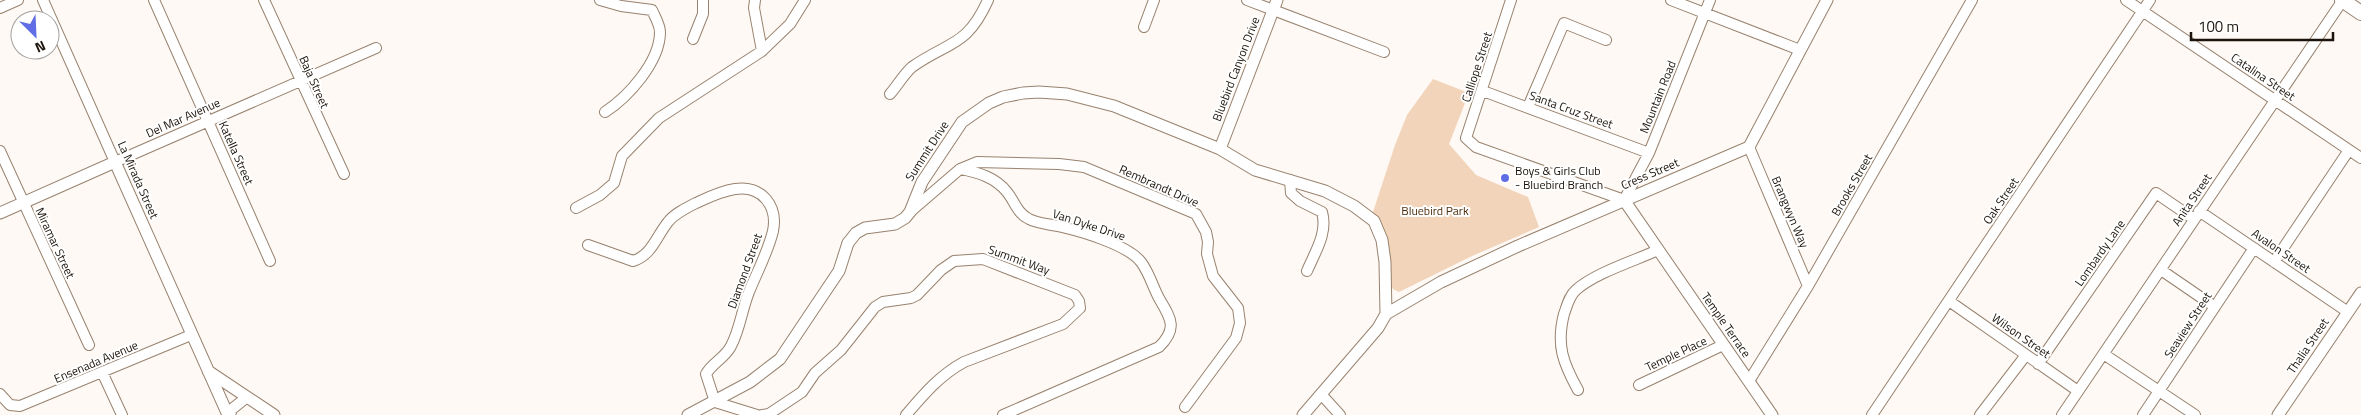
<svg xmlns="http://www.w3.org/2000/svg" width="2361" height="415" font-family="'Titillium Web',sans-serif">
	<rect width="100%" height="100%" fill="#fef9f5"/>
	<path fill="#f1d4b9" d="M1433,79L1469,93L1449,144L1476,175L1528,197L1539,227L1472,256L1399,292L1393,289L1390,284L1385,232L1373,212L1395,145L1407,115Z"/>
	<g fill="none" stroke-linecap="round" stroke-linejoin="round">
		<g stroke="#98826e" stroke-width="12">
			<path id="minor" d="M43,0L115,162L376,48
				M154,0L270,261
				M264,0L344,174
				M600,0L621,6L652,10C655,17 660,25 660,32C660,62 628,97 605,112
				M755,0L754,8L762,51
				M1247,0L1384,52
				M1511,0L1466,138L1476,147L1624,200L1649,153L1710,0
				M1671,0L1800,50
				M2126,0L2361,158
				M0,8L18,0
				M1144,27L1154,0
				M693,39L703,14V0
				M1483,91L1649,153
				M890,94C897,86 904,74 912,67C949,41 967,47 988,0
				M1528,107L1564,23L1606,40
				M1749,147L1808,286
				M0,151L89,345
				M961,169C979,173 995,177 1007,192C1015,202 1017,213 1029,219C1038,224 1051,224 1062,227C1083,232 1128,245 1141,262C1150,274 1153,288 1160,300C1172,320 1177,329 1159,347L1003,415
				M1290,180L1291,193L1300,201L1322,212C1328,233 1315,252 1307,271
				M576,208L600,195L614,183L622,156L659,118L762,51L790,24L805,0
				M2199,211L2348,312
				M910,212L960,169L977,162L1059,164L1084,167L1196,214L1206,232L1208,242L1207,254L1213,276L1238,308L1240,323L1236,338L1185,407
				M588,245L633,261C652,255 656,237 668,222C674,214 686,208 696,203C709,197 721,191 735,189C762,185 778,206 773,231C768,252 757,272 749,292C742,309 740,329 731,346C725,358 712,363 706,374L715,402L757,415
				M2274,262L2349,150
				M2161,270L2215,307
				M1949,301L2078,391
				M2105,355L2195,415
				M2038,364L2156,193L2194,219
				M102,372L122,415
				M1749,381L1808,286L1972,0
				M1639,385L1723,345
				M1578,390C1563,363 1556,345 1564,314C1567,306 1569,296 1576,290C1595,273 1634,261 1658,250
				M0,394L10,405L20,406L191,335
				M1321,394L1340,415
				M230,415L232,409L247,397
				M762,415L769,414L802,392L815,373L841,350L875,307L883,302L911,298L917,295L941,270L954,261L983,259L1075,295L1079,301L1080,308L1063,324L964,362C940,375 924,394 906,415
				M1872,415L2150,0
				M1980,415L2026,355
				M2062,415L2343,0
				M2143,415L2254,248"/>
		</g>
		<g stroke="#98826e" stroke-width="13">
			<path id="tertiary" d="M1220,149L1277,0
				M1624,200L1772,415
				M0,213L115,162L228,415
				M1386,314L1441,282L1518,246L1749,147L1827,0
				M208,371L274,415
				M688,415L750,382L780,359L839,271L848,243L856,233L865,228L895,224L905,218L910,212L922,182L962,122L989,103L1003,97L1023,93L1039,92L1067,94L1114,106L1220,149L1255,170L1325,191L1354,206L1374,221L1382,240L1385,262L1386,314L1378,328L1303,415
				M2278,415L2361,293"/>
		</g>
		<g stroke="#98826e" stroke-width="16">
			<path id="secondary" d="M2342,0L2361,13"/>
		</g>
		<use href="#minor" stroke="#fff" stroke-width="10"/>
		<use href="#tertiary" stroke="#fff" stroke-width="11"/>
		<use href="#secondary" stroke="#fff" stroke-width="14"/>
	</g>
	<circle fill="#606de5" stroke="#fff" stroke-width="2" cx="1505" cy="178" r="5"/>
	<g text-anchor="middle" stroke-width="4" stroke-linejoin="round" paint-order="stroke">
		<g font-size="12" fill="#1c140c" stroke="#fff">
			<text transform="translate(1477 67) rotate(-72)" y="4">Calliope Street</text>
			<text transform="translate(1236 69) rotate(-69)" y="4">Bluebird Canyon Drive</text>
			<text transform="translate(2263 77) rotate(34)" y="4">Catalina Street</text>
			<text transform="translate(314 82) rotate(66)" y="4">Baja Street</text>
			<text transform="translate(1658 97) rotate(-68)" y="4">Mountain Road</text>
			<text transform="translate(1571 110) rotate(20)" y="4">Santa Cruz Street</text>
			<text transform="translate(183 118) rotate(-24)" y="4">Del Mar Avenue</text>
			<text transform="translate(927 151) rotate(-57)" y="4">Summit Drive</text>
			<text transform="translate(236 153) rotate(66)" y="4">Katella Street</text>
			<text transform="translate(1650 174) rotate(-23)" y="4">Cress Street</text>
			<text transform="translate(138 180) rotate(66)" y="4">La Mirada Street</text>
			<text transform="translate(1852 185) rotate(-60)" y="4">Brooks Street</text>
			<text transform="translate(1159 186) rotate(24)" y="4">Rembrandt Drive</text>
			<text transform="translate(2192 200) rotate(-56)" y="4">Anita Street</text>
			<text transform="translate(2001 201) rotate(-56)" y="4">Oak Street</text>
			<text transform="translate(1790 212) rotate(67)" y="4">Brangwyn Way</text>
			<text transform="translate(1089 225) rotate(18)" y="4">Van Dyke Drive</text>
			<text transform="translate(55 243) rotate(65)" y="4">Miramar Street</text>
			<text transform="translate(2281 251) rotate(34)" y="4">Avalon Street</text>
			<text transform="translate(2100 253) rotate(-55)" y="4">Lombardy Lane</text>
			<text transform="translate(1019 260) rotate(20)" y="4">Summit Way</text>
			<text transform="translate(745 271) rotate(-70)" y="4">Diamond Street</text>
			<text transform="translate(1726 325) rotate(55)" y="4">Temple Terrace</text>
			<text transform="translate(2188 325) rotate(-57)" y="4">Seaview Street</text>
			<text transform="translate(2021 336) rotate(35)" y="4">Wilson Street</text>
			<text transform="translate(2308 346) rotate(-56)" y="4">Thalia Street</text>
			<text transform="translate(1676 354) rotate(-25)" y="4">Temple Place</text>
			<text transform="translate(96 362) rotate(-23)" y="4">Ensenada Avenue</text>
		</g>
		<g font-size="12" fill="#1c140c" stroke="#fff" text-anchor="start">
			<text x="1515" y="175">Boys &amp; Girls Club<tspan x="1515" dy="14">- Bluebird Branch</tspan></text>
		</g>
		<g font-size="12" fill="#4e2f0d" stroke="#fff">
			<text x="1435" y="215">Bluebird Park</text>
		</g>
	</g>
	<g transform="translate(35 35) rotate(156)"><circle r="24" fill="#ffffff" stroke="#a4a19e"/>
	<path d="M0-4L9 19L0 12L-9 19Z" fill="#606de5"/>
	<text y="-8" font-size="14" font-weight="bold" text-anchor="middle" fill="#1c140c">N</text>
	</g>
	<path d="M2191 32v8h142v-8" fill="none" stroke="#1c140c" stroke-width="2.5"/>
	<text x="2198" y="32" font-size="15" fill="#1c140c" stroke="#ffffff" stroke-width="4" paint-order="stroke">100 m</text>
</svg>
